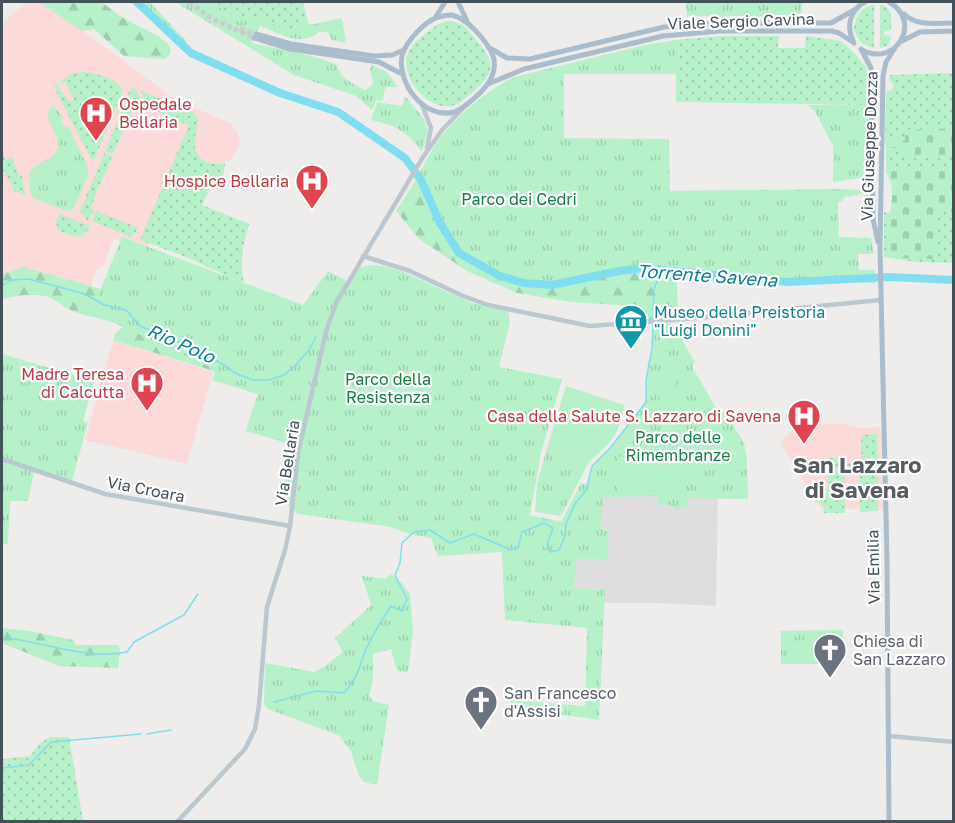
<svg xmlns="http://www.w3.org/2000/svg" width="955" height="823" font-family="'Golos Text',sans-serif">
	<defs>
		<pattern id="grass-dots" width="8" height="8" patternUnits="userSpaceOnUse" patternTransform="scale(1.5)"><rect width="8" height="8" fill="#b6f1ca"/><path d="M2 2h.1M6 6h.1" fill="none" stroke="#9ed0b0" stroke-width="1.8" stroke-linecap="round"/></pattern>
		<pattern id="forest-firs" width="22" height="20" patternUnits="userSpaceOnUse" patternTransform="scale(1.5)"><rect width="22" height="20" fill="#b6f1ca"/><path d="M5 1l3.5 6h-7zM16 11l3.5 6h-7z" fill="#9ed0b0"/></pattern>
		<pattern id="cemetery-stones" width="16" height="16" patternUnits="userSpaceOnUse" patternTransform="scale(1.5)"><rect width="16" height="16" fill="#b6f1ca"/><path d="M2 7V4a2 2 0 0 1 4 0v3zM10 15v-3a2 2 0 0 1 4 0v3z" fill="#9ed0b0"/></pattern>
		<pattern id="park-tufts" width="24" height="20" patternUnits="userSpaceOnUse" patternTransform="scale(1.5)"><rect width="24" height="20" fill="#b6f1ca"/><path d="M3 7l-1-3M5 7V3M7 7l1-3M15 17l-1-3M17 17v-4M19 17l1-3" fill="none" stroke="#9ed0b0"/></pattern>
	</defs>
	<rect width="100%" height="100%" fill="#efecec"/>
	<path fill="#e0ddde" d="M601,490L718,494L716,606L659,603H604V590L574,588L575,559L606,560L608,530L601,529Z"/>
	<path fill="#fcdad9" d="M27,2H44L176,100L230,123L238,133L240,140L238,148L231,160L217,164L205,162L197,154L194,145L195,134L147,250L114,238L104,264L97,269L91,286L24,267L2,274V23Z
		M113,340L213,372L187,464L85,440Z
		M800,424H843L860,428L881,427L883,510L823,508L815,502L814,489H808L781,443L785,437Z"/>
	<path fill="url(#grass-dots)" d="M210,2H303L309,26L286,30L257,16L243,22Z
		M874,5V48C862,46 856,39 854,27C856,15 862,7 874,5Z
		M880,5C893,7 891,19 891,30L884,31V35L891,36L889,45L880,48Z
		M448,21C452,22 457,22 461,24C467,27 470,33 474,37C485,50 499,65 484,81C477,89 464,101 455,105C431,113 405,83 406,61C407,49 415,42 424,35C431,28 438,23 448,21Z
		M720,36H779L778,48H805L806,36L841,41L855,54L866,67L868,74V105L676,102V40Z
		M84,72C98,74 116,77 123,90L94,160L90,157L54,87L59,82L58,86L69,102L74,99L65,82L61,84L60,81L72,74Z
		M953,73V128L905,130L906,140H885L886,93L893,88V83L889,81L890,75Z
		M133,88L136,89L140,97L139,104L135,103L113,154L105,151L130,90Z
		M140,90L192,112L198,117C199,125 195,133 195,141C193,159 210,167 225,163L223,178L207,194L202,205L249,224C243,245 239,261 244,283L181,255L140,240L189,125L141,105L144,97Z
		M886,148H903V158L953,157V171L886,173Z
		M2,151L6,160L12,157L19,177L22,176L25,195L18,192L15,193L4,171L2,172Z
		M104,153L112,157L90,208L94,210L88,221L80,211Z
		M935,210L953,213V263L916,262L884,257V212L887,213L889,255L934,258Z
		M96,211L139,228L131,237L92,221Z
		M59,214L91,226C79,242 75,237 58,230L56,222Z
		M877,434L878,511L860,512V466H844L845,513H824L823,506L816,501V490L828,489L827,458H841V463H861V435Z
		M50,737H69L83,821L31,820L2,821V759L30,756L40,743Z"/>
	<path fill="url(#forest-firs)" d="M39,2H102C111,9 119,16 129,21C143,29 159,34 170,46V54L164,59L124,56L94,29L82,31Z
		M417,178L427,195L449,238L478,264L498,275L523,283L552,285L642,268L771,281H677L678,320L637,321L635,306L571,302L517,293L467,271L419,239L396,211Z
		M24,267L91,286L199,322L220,373L113,340L115,334L123,327C108,319 94,318 78,313C68,310 62,305 53,299C41,292 15,296 2,299V274Z
		M2,628L30,631L73,640L76,645H118L120,649L118,668L59,666L2,643Z"/>
	<path fill="url(#cemetery-stones)" d="M953,128V157L903,158L902,148H886L885,140H905V130Z
		M953,167V213L935,211V259H911L889,256L887,213L890,212C892,204 893,191 891,183C889,177 886,174 886,168Z"/>
	<path fill="url(#park-tufts)" d="M137,2H150L186,41L191,53Z
		M175,2H210L243,22L257,16L286,30L342,18L346,43L332,40L327,32H319C302,48 278,33 260,26L252,43L312,56L336,64C341,79 352,83 365,90L373,84L370,69L372,65L387,72L398,87H386L384,91L383,101L376,100L372,110L356,96L294,75Z
		M690,2H802L801,17L687,16L686,3Z
		M676,40V74H564V138L669,139L670,191L834,189L868,190L869,197L861,193L856,197L854,195L851,197L846,196L842,201L838,202L839,237L871,238L874,254H858L859,270H875V283L791,282L642,268L552,285L517,281L478,264L449,238L427,195L417,178C425,163 433,146 444,133C460,113 491,88 514,77L645,45Z
		M405,96L424,119L428,131L422,152C407,131 395,125 371,120L377,102L402,106Z
		M53,105L64,118L61,120L64,127L68,126L88,167V176L73,209L70,212L33,198C29,191 28,176 31,169C38,164 49,160 55,153C68,137 36,120 53,105Z
		M806,105H868L869,172L867,177L833,182V146L814,110Z
		M122,237L303,305L328,271L347,281L358,268L370,265L382,266L399,270L472,303L508,310L510,322L499,367L562,379L541,453L530,515L561,522L581,483L587,485L592,466L611,447L646,402V380L652,348V325L668,323L675,328L695,362L692,367L719,413L725,412L744,443L747,461L748,499L687,498L688,508L673,509V506L658,504V496L603,497L601,529L609,531L607,560L576,559L574,588L605,590L599,720L510,707V700L585,706L587,628L505,620L502,552L438,556L431,538L409,534L391,527L298,514L284,502L286,469L290,444L246,431L250,416L258,394L212,380L217,366L206,360L177,351L136,333L92,310Z
		M2,354L94,381L83,421L88,423L71,484L34,472L28,501H10L8,544H2Z
		M546,451L589,462L561,516L535,512L537,484Z
		M391,574L402,583L410,595L413,632L408,672L397,671L391,649L373,654V680L369,696L373,701L389,705L377,785L364,782L359,776L351,752L340,736L268,709L264,704L265,663L314,672L325,666L343,652L335,638L371,605L362,576L385,579Z
		M843,630L844,664H781V631Z"/>
	<path fill="#b6f1ca" d="M676,370L677,403L660,404L657,371Z
		M566,386L624,405C619,436 612,441 589,462L546,451Z
		M682,455L683,489L618,491L617,457Z"/>
	<g fill="none" stroke-linecap="round" stroke-linejoin="round">
		<path stroke="#81def0" stroke-width="1.5" d="M2,286L11,280L29,279L85,294L104,305L126,310L140,326L205,353L237,374L253,380H269L284,375L296,365L309,350L316,337
			M653,317L654,289L661,270
			M2,637C43,642 85,660 127,652L134,642L184,615L198,594
			M274,702L316,691L344,693C357,680 360,664 367,647C373,633 383,619 391,606L402,611L407,599L395,575L400,563L402,543L414,532L430,530L450,543L474,534L509,549L518,548L522,532L544,523L553,528L548,542L550,552L559,550L565,536L566,524L575,504L586,490L592,466L611,447L646,402V380L652,348L653,324
			M147,734L171,730
			M2,768L29,765L51,742L141,734"/>
		<path stroke="#81def0" stroke-width="8" d="M137,2L191,53L280,93L338,112L405,158L421,180L440,223L459,253L498,275L523,283L552,285L619,271L642,268L789,282L889,277L954,280"/>
		<path stroke="#cdcdcf" stroke-width="5" stroke-dasharray="5 2.5" stroke-linecap="butt" d="M189,2L211,18L254,38
			M240,29L256,34"/>
		<path stroke="#bbc8d0" stroke-width="4.5" d="M422,105L431,128L427,148
			M363,256L410,271L463,296L488,305L590,326L686,319L881,300
			M2,459L105,494L290,526
			M889,736L954,742
			M177,822L245,749L255,729L259,705L267,607L285,550L290,526L298,453L326,332L336,303L423,157L442,130L463,108"/>
		<path stroke="#a9bdcd" stroke-width="5" d="M458,2L467,21
			M904,14C917,27 937,23 954,23
			M452,15C467,18 488,42 493,56C498,71 490,83 480,93C472,100 464,109 454,112C424,120 397,83 402,56C404,46 412,37 419,30C429,20 438,15 452,15Z
			M435,18L445,2
			M256,34L291,44L374,56L392,55L404,50
			M254,38L290,49L379,62L402,74
			M853,41C846,26 850,10 865,2
			M902,41L920,32L954,31
			M488,47L507,58L530,59L664,27L716,23H831L856,9
			M861,49L871,68L873,219L878,242
			M862,50C896,68 923,21 889,2
			M488,84L524,69L663,36L720,31H832L839,33L854,43
			M889,822L887,560L880,248L883,76L886,62L895,48"/>
	</g>
	<defs>
		<g id="hospital-pin" transform="scale(1.725)"><path d="M0 17L-7.5 6A9.5 9.5 0 1 1 7.5 6Z" fill="#e0444e" stroke="#fff"/><path d="M-5-5h3v3.5h4V-5h3V5h-3V1.5h-4V5h-3Z" fill="#fff"/></g>
		<g id="museum-pin" transform="scale(1.725)"><path d="M0 17L-7.5 6A9.5 9.5 0 1 1 7.5 6Z" fill="#0f9aa8" stroke="#fff"/><path d="M0-6L6-3V-2H-6V-3ZM-5-1h2V3h-2ZM-1-1h2V3h-2ZM3-1h2V3H3ZM-6 4H6V6H-6Z" fill="#fff"/></g>
		<g id="church-pin" transform="scale(1.725)"><path d="M0 17L-7.5 6A9.5 9.5 0 1 1 7.5 6Z" fill="#6b7280" stroke="#fff"/><path d="M-1.2-6h2.4v3.5h3.3v2.4h-3.3V6h-2.4V-.1h-3.3v-2.4h3.3Z" fill="#fff"/></g>
	</defs>
	<g fill-rule="evenodd">
		<use href="#hospital-pin" x="96" y="113"/>
		<use href="#hospital-pin" x="312" y="181"/>
		<use href="#museum-pin" x="631" y="321"/>
		<use href="#hospital-pin" x="147" y="383"/>
		<use href="#hospital-pin" x="804" y="416"/>
		<use href="#church-pin" x="830" y="650"/>
		<use href="#church-pin" x="481" y="702"/>
	</g>
	<g text-anchor="middle" stroke-width="4.5" stroke-linejoin="round" paint-order="stroke">
		<g font-size="16" fill="#43515a" stroke="#fff">
			<text transform="translate(741 21) rotate(-2)" y="6">Viale Sergio Cavina</text>
			<text transform="translate(869 146) rotate(-88)" y="6">Via Giuseppe Dozza</text>
			<text transform="translate(287 463) rotate(-81)" y="6">Via Bellaria</text>
			<text transform="translate(146 489) rotate(11)" y="6">Via Croara</text>
			<text transform="translate(873 567) rotate(-91)" y="6">Via Emilia</text>
		</g>
		<g font-size="16" fill="#be3a42" stroke="#fff" text-anchor="end">
			<text x="119" y="110" text-anchor="start">Ospedale<tspan x="119" dy="18">Bellaria</tspan></text>
			<text x="289" y="187">Hospice Bellaria</text>
			<text x="124" y="380">Madre Teresa<tspan x="124" dy="18">di Calcutta</tspan></text>
			<text x="781" y="422">Casa della Salute S. Lazzaro di Savena</text>
		</g>
		<g font-size="16" fill="#117f43" stroke="#fff">
			<text x="519" y="205">Parco dei Cedri</text>
			<text x="388" y="385">Parco della<tspan x="388" dy="18">Resistenza</tspan></text>
			<text x="678" y="443">Parco delle<tspan x="678" dy="18">Rimembranze</tspan></text>
		</g>
		<g font-size="16" fill="#0d838f" stroke="#fff" text-anchor="start">
			<text x="654" y="318">Museo della Preistoria<tspan x="654" dy="18">"Luigi Donini"</tspan></text>
		</g>
		<g font-size="16" fill="#5b616d" stroke="#fff" text-anchor="start">
			<text x="853" y="647">Chiesa di<tspan x="853" dy="18">San Lazzaro</tspan></text>
			<text x="504" y="699">San Francesco<tspan x="504" dy="18">d'Assisi</tspan></text>
		</g>
		<g font-size="18" font-style="italic" fill="#067e95" stroke="#fff">
			<text transform="translate(707 276) rotate(4)" y="6">Torrente Savena</text>
			<text transform="translate(181 344) rotate(24)" y="6">Rio Polo</text>
		</g>
		<g font-size="22" font-weight="bold" fill="#585d61" stroke="#fff">
			<text x="857" y="473">San Lazzaro<tspan x="857" dy="25">di Savena</tspan></text>
		</g>
	</g>
	<rect width="955" height="823" fill="none" stroke="#43515a" stroke-width="6"/>
</svg>
